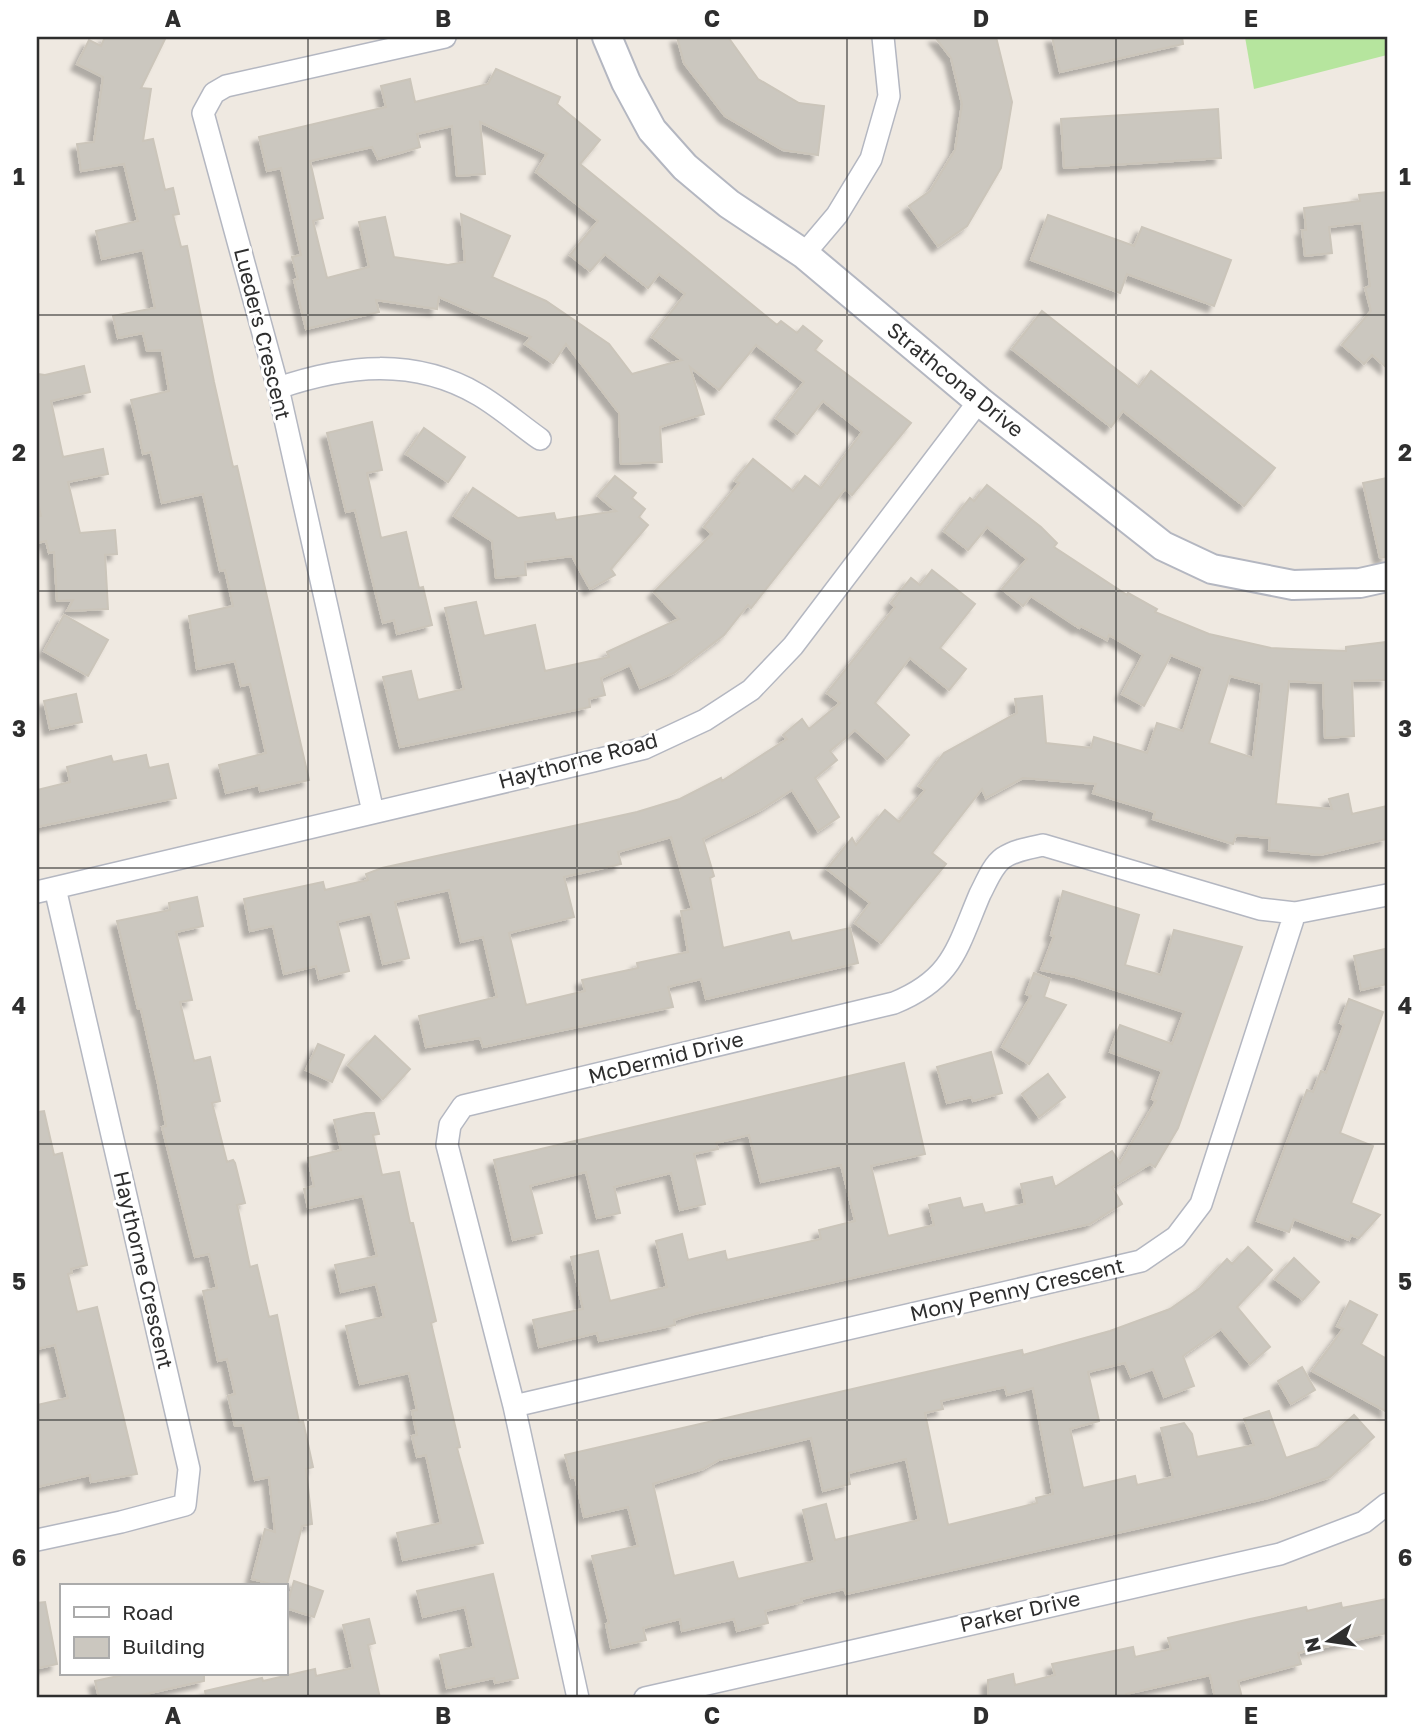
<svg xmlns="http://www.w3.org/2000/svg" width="1424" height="1735" font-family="'Golos Text',sans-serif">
	<defs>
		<filter id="shadow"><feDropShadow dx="-6" dy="6" stdDeviation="2" flood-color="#0004"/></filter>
	</defs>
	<rect width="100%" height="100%" fill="#efe9e1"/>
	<path fill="#b6e59e" d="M1245,37H1387V55L1254,89Z"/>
	<path fill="#cbc7bf" stroke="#cbc5ba" stroke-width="2" fill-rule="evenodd" filter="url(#shadow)" d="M105,37H166L141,88L151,89L143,141L153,139L165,190L173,188L179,214L173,215L181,247L187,246L214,382L233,467L237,466L309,780L260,791L259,785L226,793L219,765L266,753L250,684L241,686L235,661L197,669L189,616L233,606L225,570L220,571L203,494L162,503L151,452L143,454L137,425L131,400L169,391L162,350L147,351L143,333L118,338L113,316L155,308L143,250L102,259L96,231L138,221L124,164L81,171L77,144L94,142L103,77L77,64L89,40L101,46Z
		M677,37H728L758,79L799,103L824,106L818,155L783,150L725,116L684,63Z
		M935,37H996L1012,102L1001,168L967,226L938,246L909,206L930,191L955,150L962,104L951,58Z
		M1052,37H1182L1183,44L1060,72Z
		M496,69L560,97L557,104L600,140L580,164L777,325L781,321L797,333L803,326L822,341L815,350L911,423L852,495L845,489L751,608L748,605L724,635L674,673L640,688L630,665L601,678L605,695L589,699L590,707L400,747L383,677L411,671L418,700L464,689L445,608L476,602L484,636L535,625L545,671L609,657L607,652L679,619L654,592L712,534L704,527L739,483L735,481L753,459L793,491L805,476L821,488L862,432L823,401L797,434L776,418L804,382L756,345L719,390L690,367L704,414L660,427L662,462L621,464L619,413L566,344L553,363L525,344L531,337L439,297L437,309L376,300L379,312L306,329L294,280L298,279L292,257L301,255L281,168L267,171L259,137L386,107L381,86L410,79L415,102L488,84ZM480,122L547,154L536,172L598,221L570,255L590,271L605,254L648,288L659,274L685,294L652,337L682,360L632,374L609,344L546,301L492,277L510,236L461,214L465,262L448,265L394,257L385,217L359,222L369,267L327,278L313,221L323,218L310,161L372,147L378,159L400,153L420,147L417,134L452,126L457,176L485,174Z
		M1218,109L1221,158L1064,168L1061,119Z
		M1387,192V368L1372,355L1364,364L1342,345L1371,311L1365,288L1370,286L1362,223L1329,227L1332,253L1305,256L1302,230H1306L1304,208L1360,201L1359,195Z
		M1048,215L1134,246L1142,227L1231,260L1214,306L1127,274L1120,293L1031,260Z
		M1042,311L1139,387L1151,371L1275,468L1244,506L1123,411L1111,427L1012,349Z
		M84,366L90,392L51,401L63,457L103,449L108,474L68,482L80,533L115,530L117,554L105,555L108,609L67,611L73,600L57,601L54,552L49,553L46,541L37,543V516H41L37,499V374L45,375Z
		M372,422L382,470L367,473L381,538L406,532L419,588L423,587L432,625L397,634L394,620L383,623L355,510L346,512L327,433Z
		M424,428L465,457L448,482L406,454Z
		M615,476L636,493L632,498L645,509L639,517L648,525L611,569L615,575L590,589L572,556L525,562L526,575L496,578L492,541L454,516L473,488L518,518L554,513L556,520L616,511L598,496Z
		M1387,478V557L1380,558L1363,483Z
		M987,485L1041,527L1057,543L1054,547L1127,595L1128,593L1157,609L1155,612L1209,634L1271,648L1291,649L1346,651V647L1387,642V680L1352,681L1354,736L1325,738L1323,683L1289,681L1276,804L1332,809L1329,799L1348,794L1352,814L1387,806V839L1320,855L1269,850L1270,838L1236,835L1233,844L1153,819L1155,812L1093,793L1096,784L1023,778L986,798L982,789L932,853L946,864L881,943L855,923L870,903L827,869L852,838L856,845L885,810L899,822L925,790L919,786L944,753L1017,713L1015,699L1042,696L1046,743L1091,748L1094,737L1147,753L1157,723L1183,731L1203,668L1171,655L1144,706L1122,694L1143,655L1109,635L1107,640L1081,626L1079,628L1031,596L1023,606L1002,589L1027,559L987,527L968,550L944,531L970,498L974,501ZM1230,676L1262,684L1253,758L1209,743Z
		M932,570L975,604L940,648L966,669L949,690L910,658L875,703L909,735L887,759L855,730L830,751L837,760L815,778L839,817L818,831L792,790L761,810L703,839L714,876L710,878L723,948L789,932L792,941L850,928L858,963L706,999L701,979L668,987L673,1007L483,1047L480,1038L426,1047L419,1016L497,997L483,937L461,942L449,890L395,902L409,958L383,964L371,914L337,922L349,971L319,979L316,966L284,974L273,926L250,931L244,899L323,882L325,890L368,880L366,874L382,868L637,812L680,799L721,778L722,781L787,739L783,735L802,719L809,729L840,703L827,693L895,607L891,603L911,578L920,585ZM671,837L692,909L681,911L688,952L637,963L638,968L582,980L585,991L526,1005L509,933L574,917L564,877L621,864L618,852Z
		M64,615L108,640L88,676L44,651Z
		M76,694L82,722L50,729L44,701Z
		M146,755L149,768L168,764L176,798L37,827V790L70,782L67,767L111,756L113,762Z
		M1063,891L1139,915L1125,965L1161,975L1174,930L1242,947L1178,1128L1155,1167L1150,1164L1112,1187L1122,1204L1090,1224L694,1314L674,1320L675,1325L652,1330L599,1341L597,1333L539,1347L533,1320L583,1309L571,1257L598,1251L610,1301L667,1287L656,1241L682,1234L688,1260L725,1251L727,1260L821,1239L819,1230L855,1221L841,1165L761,1182L749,1135L716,1143L718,1149L694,1154L705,1204L680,1210L671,1173L614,1187L620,1213L597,1218L586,1172L530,1186L542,1233L513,1240L494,1160L904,1063L925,1154L871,1166L888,1236L934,1225L929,1205L960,1198L963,1208L982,1204L985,1213L1025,1204L1021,1184L1052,1177L1055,1187L1112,1151L1120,1163L1156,1101L1152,1099L1162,1071L1110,1052L1120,1025L1172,1044L1184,1012L1075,977L1041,970L1054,936L1051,935Z
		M197,897L203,926L176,932L192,1000L180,1002L194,1061L210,1057L220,1101L212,1103L227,1162L233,1160L235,1163L245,1203L237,1205L250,1267L257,1265L269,1317L277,1315L299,1422L303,1421L313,1467L306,1469L312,1524L302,1526L286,1588L252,1579L265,1529L275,1532L269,1477L255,1480L243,1425L235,1426L228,1396L235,1394L227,1359L218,1361L203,1291L217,1288L209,1254L195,1257L162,1127L166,1126L158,1084L141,1009H138L117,921L170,910L169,903Z
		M1385,949L1387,984L1361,990L1354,956Z
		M1034,973L1050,979L1044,997L1066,1005L1029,1064L1002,1047L1031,996L1026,994Z
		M1349,999L1383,1012L1340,1133L1373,1146L1351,1203L1380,1215L1359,1238L1351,1235L1349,1240L1294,1219L1289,1232L1257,1221L1307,1090L1313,1092L1321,1071L1326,1073L1344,1025L1340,1023Z
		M375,1036L410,1069L383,1099L348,1065Z
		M318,1044L344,1055L332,1082L306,1070Z
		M991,1052L1002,1093L973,1101L971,1097L947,1103L937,1067Z
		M1048,1074L1065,1097L1039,1117L1022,1094Z
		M44,1111L54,1155L62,1153L87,1265L71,1269L72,1273L68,1274L77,1312L97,1307L137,1474L91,1482L90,1475L37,1487V1405L68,1398L55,1345L37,1349V1112Z
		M366,1113H374L379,1134L373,1135L382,1175L399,1172L410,1223H413L436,1321L431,1323L460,1447L457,1448L483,1543L403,1560L397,1533L441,1523L426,1455L417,1457L412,1436L417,1435L412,1411L417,1410L409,1373L360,1384L352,1352L346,1326L384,1317L376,1284L341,1292L335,1265L377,1256L363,1196L308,1208L304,1189L314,1186L308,1158L341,1150L334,1120Z
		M1248,1247L1272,1270L1237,1307L1270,1347L1250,1364L1221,1329L1183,1356L1194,1386L1164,1397L1153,1369L1131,1377L1125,1363L1088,1372L1099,1421L1070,1429L1083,1488L1135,1476L1137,1485L1173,1477L1161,1428L1184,1423L1192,1434L1197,1457L1254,1445L1244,1419L1269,1411L1286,1458L1318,1447L1354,1415L1374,1437L1330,1477L1268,1498L1184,1518L846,1594L844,1589L801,1599L802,1602L765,1611L768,1623L737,1631L734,1619L682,1631L680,1619L643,1628L646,1640L611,1648L606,1624L609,1623L592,1556L638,1546L628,1507L584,1517L575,1477L571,1478L565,1455L1022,1350L1023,1355L1110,1331L1170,1309L1200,1288L1227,1259L1232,1264ZM1005,1387L1007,1395L1033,1388L1053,1494L1036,1498L1037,1503L948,1525L925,1413L943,1409L941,1401ZM811,1438L823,1491L850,1484L848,1473L906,1459L919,1520L835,1540L826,1504L803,1510L815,1561L738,1579L733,1562L674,1576L653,1484L703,1469L719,1460Z
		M1294,1258L1319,1282L1303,1300L1275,1279Z
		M1350,1301L1377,1315L1361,1344L1387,1359V1412L1312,1371L1343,1329L1337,1326Z
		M1302,1367L1315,1390L1291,1404L1278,1381Z
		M493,1574L518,1678L495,1683L494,1678L447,1688L440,1655L474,1647L465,1607L423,1617L417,1591Z
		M294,1581L323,1591L314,1617L286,1608Z
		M1387,1599V1633L1298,1653L1301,1664L1238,1681L1242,1698H1215L1210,1675L1126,1694L1127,1698H988V1680L1013,1674L1015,1685L1055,1675L1052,1664L1133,1647L1135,1657L1171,1649L1168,1638L1250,1619L1306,1607L1307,1611L1341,1603L1342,1608Z
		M45,1602L57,1664L39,1668L37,1603Z
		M369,1619L375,1643L368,1645L380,1698H206L205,1691L262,1678L263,1681L315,1669L316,1676L353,1668L343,1625Z
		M127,1674H204V1681L128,1698H99L95,1681Z"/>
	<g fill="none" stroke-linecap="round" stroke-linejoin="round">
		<g stroke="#b4b7c1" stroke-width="24">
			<path id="minor" d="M804,254L837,215L871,159L889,96L883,37
				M278,388C346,365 414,357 479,395C501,408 520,425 540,439
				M373,812L278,388L203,113L214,93L226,86L445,37
				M37,892L593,761L645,748L705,720L751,690L793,646L979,401
				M514,1406L1141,1261L1176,1237L1201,1204L1295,913
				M37,1540L121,1522L185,1505L189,1469L55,888
				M578,1698L514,1406L447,1145L450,1125L463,1106L894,1003C953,979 957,948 980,894C986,883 992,866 1003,858C1015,850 1029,848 1043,845L1260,909L1295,913L1387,895
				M645,1698L1280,1554L1364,1522L1387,1504"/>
		</g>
		<g stroke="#b4b7c1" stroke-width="32">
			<path id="tertiary" d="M607,37L626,82L652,130L685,167L729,204L804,254L979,401L1163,546L1212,569L1293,585L1360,583L1387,577"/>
		</g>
		<use href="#minor" stroke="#fff" stroke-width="21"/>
		<use href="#tertiary" stroke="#fff" stroke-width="28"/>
	</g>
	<path fill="none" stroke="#2e2e2e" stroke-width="2" stroke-opacity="0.55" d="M308,37V1698M577,37V1698M847,37V1698M1116,37V1698M37,315H1387M37,591H1387M37,868H1387M37,1144H1387M37,1420H1387"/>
	<g text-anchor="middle" stroke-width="6" stroke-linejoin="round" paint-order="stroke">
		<g font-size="21" fill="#2e2e2e" stroke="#fff">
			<text transform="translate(262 334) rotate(76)" y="7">Lueders Crescent</text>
			<text transform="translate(955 380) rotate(39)" y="7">Strathcona Drive</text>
			<text transform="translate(578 761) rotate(-15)" y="7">Haythorne Road</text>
			<text transform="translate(666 1058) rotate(-14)" y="7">McDermid Drive</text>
			<text transform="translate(143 1270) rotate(77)" y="7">Haythorne Crescent</text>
			<text transform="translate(1017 1290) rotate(-13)" y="7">Mony Penny Crescent</text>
			<text transform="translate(1020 1612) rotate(-13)" y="7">Parker Drive</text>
		</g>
	</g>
	<rect width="1424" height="1735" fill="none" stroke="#ffffff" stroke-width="77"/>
	<rect x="60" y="1584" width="228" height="91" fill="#ffffff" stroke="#ababab" stroke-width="2"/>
	<rect x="74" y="1607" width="35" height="10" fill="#ffffff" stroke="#ababab" stroke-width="2"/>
	<text x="122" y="1620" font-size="21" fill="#2e2e2e">Road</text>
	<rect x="74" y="1637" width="35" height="21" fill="#cbc7bf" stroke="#ababab" stroke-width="2"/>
	<text x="122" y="1654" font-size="21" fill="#2e2e2e">Building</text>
	<g transform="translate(1329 1641) rotate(257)" stroke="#ffffff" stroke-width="5" paint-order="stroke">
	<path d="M0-5L12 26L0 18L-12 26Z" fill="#2e2e2e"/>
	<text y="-10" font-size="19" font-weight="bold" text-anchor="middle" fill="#2e2e2e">N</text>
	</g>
	<rect x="38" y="38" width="1348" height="1658" fill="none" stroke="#2e2e2e" stroke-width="2.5"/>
	<g font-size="23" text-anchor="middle" font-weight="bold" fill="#2e2e2e">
		<text x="173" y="27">A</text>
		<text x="443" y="27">B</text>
		<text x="712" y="27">C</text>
		<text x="981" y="27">D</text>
		<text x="1251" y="27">E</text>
		<text x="19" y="185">1</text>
		<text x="1405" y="185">1</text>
		<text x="19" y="461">2</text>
		<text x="1405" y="461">2</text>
		<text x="19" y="737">3</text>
		<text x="1405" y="737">3</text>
		<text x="19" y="1014">4</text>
		<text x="1405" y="1014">4</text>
		<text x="19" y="1290">5</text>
		<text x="1405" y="1290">5</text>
		<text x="19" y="1566">6</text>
		<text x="1405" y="1566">6</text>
		<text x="173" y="1724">A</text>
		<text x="443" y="1724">B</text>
		<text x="712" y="1724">C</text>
		<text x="981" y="1724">D</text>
		<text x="1251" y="1724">E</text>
	</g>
</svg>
